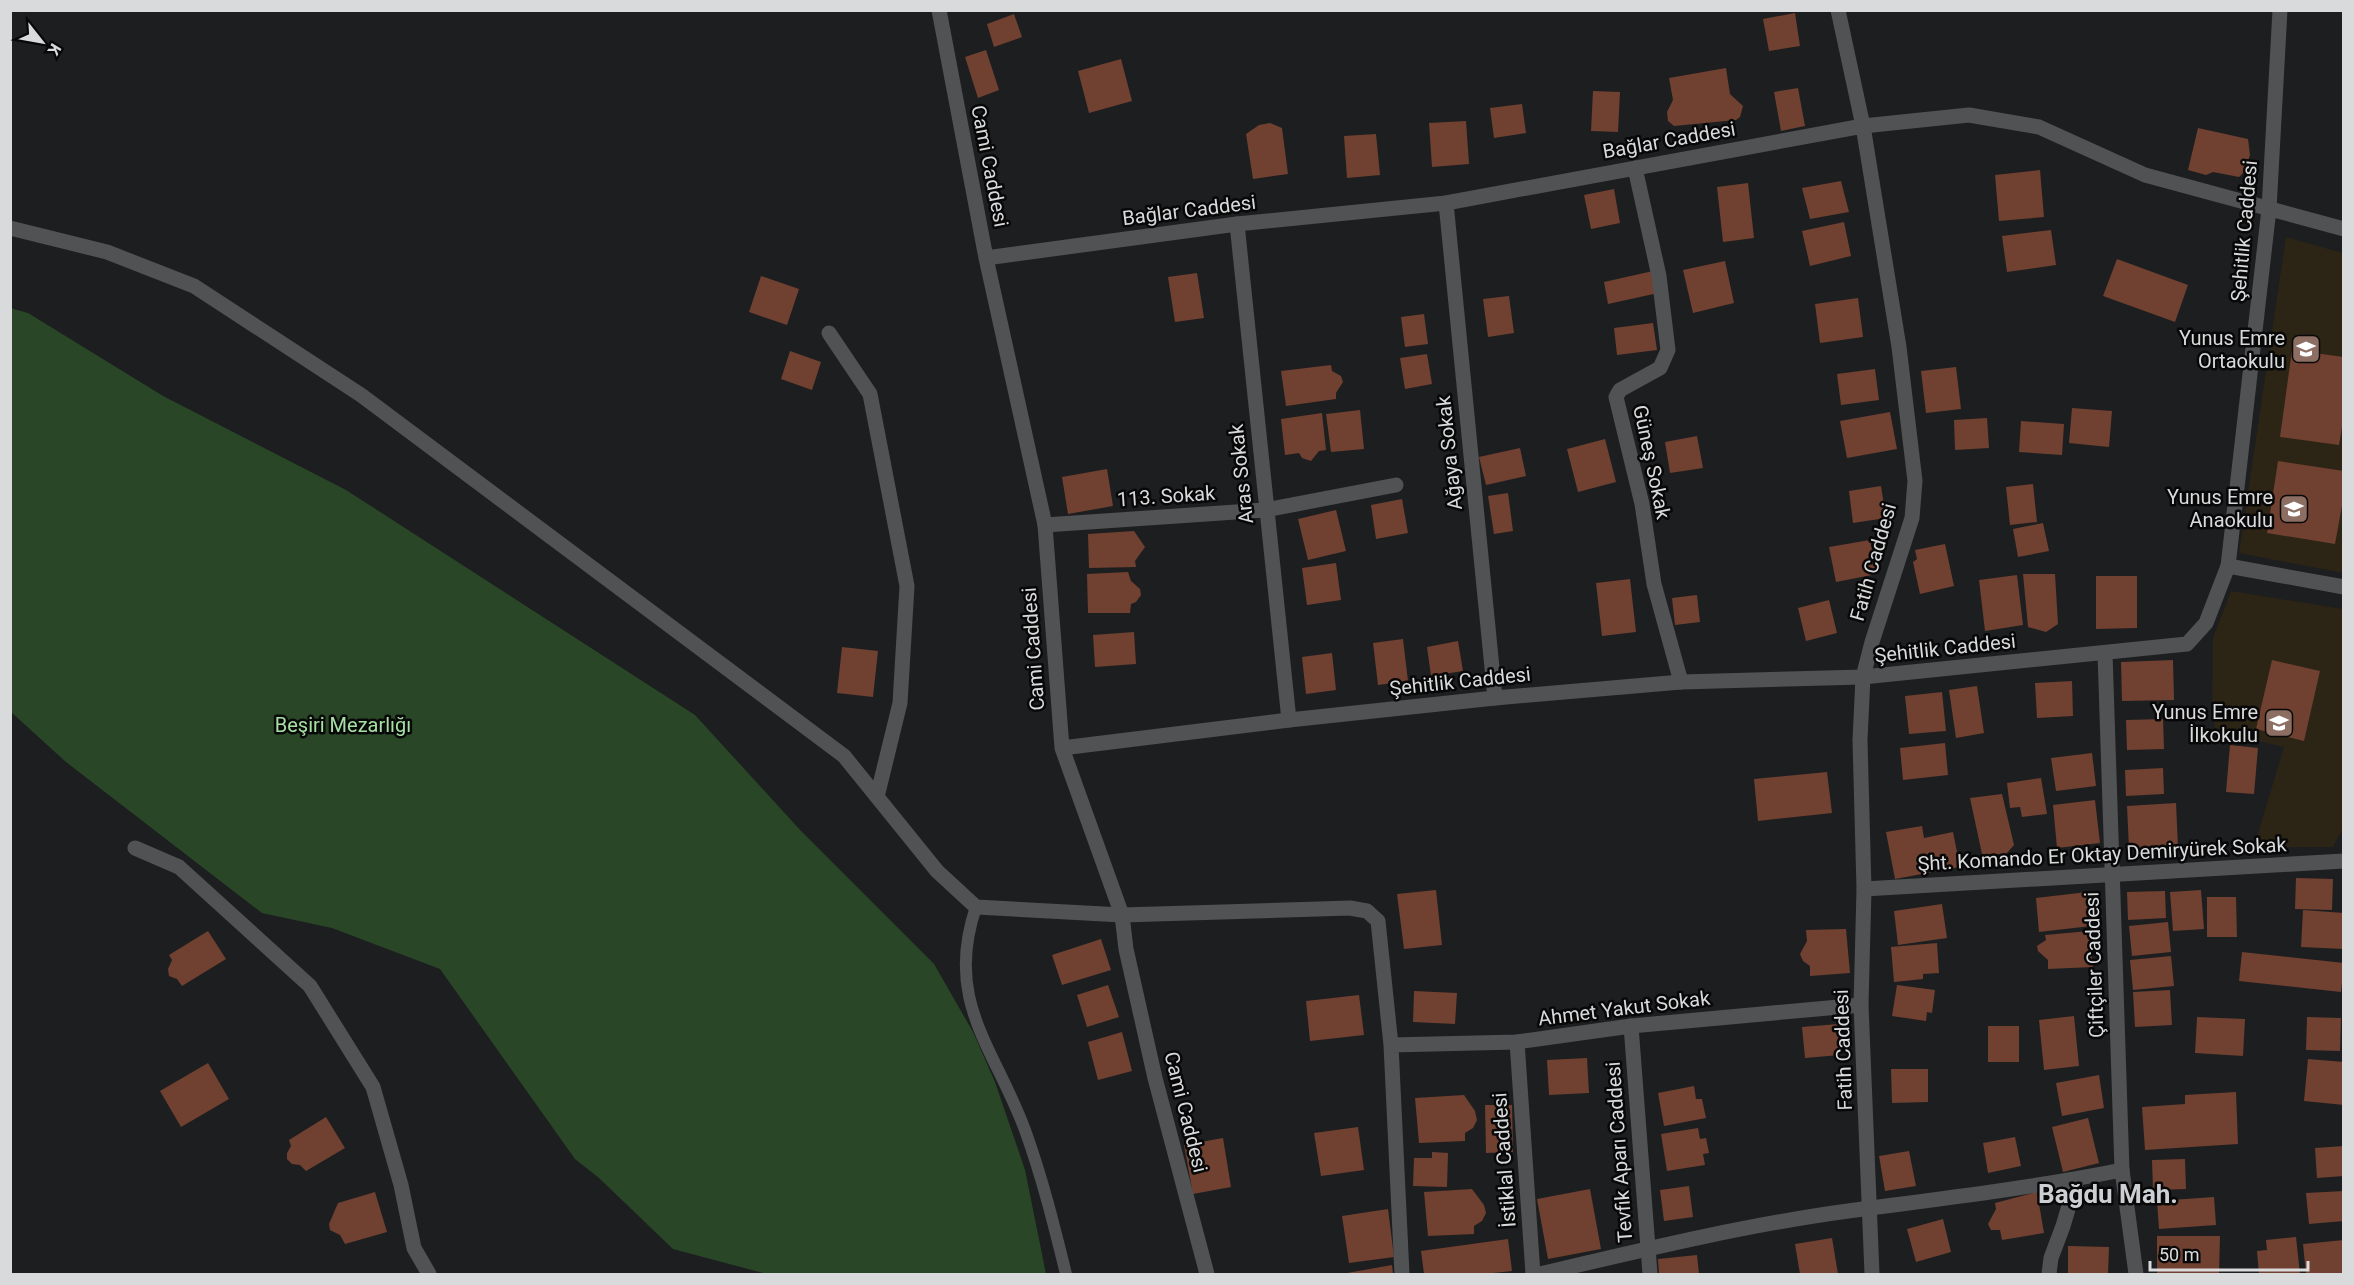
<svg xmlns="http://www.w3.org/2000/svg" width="2354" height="1285" font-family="Roboto,sans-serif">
	<rect width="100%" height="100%" fill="#1d1e20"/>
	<path fill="#2c2414" d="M2286,237L2343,253V573L2239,553Z
		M2231,591L2343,609L2344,826L2333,847H2254L2284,747L2216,731L2212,715L2213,638Z"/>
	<path fill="#294727" d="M10,308L28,313L163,396L346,490L695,715L801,831L934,964L973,1032L995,1082L1025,1170L1046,1274H767L673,1249L599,1178L575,1159L440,969L332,928L262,913L66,762L11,712Z"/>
	<path fill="#704030" d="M1795,13L1800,46L1769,51L1763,19Z
		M1014,14L1022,37L994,47L987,24Z
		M986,50L999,90L978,98L965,57Z
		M1121,59L1132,101L1089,113L1078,71Z
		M1726,68L1730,94L1743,106L1740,117L1736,120L1674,126L1668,121L1667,112L1673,100L1669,78Z
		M1798,88L1805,126L1781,131L1774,92Z
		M1593,91L1620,92L1618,132L1591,131Z
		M1522,104L1526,133L1494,138L1490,108Z
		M1466,121L1469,164L1432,167L1429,123Z
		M1270,123L1282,128L1288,174L1253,179L1246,134L1259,125Z
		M2198,128L2248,139L2250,155L2244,172L2239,177L2213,172L2206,175L2188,170Z
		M1376,134L1380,175L1347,178L1344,136Z
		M2040,170L2044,217L1999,221L1995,175Z
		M1841,181L1849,212L1810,219L1802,188Z
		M1748,183L1754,238L1723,242L1717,187Z
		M1614,189L1620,223L1591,229L1584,195Z
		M1844,222L1851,256L1810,266L1802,231Z
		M2051,230L2056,265L2007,272L2002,236Z
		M2117,259L2188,285L2175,322L2103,296Z
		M1725,261L1734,303L1693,313L1683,270Z
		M1653,271L1658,293L1608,304L1604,282Z
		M1197,273L1204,318L1175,322L1168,277Z
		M761,276L799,289L787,325L749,312Z
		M1509,296L1514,333L1488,337L1483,299Z
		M1858,298L1863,337L1820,343L1815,304Z
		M1424,314L1428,344L1405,347L1401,317Z
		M1653,323L1657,350L1617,355L1614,328Z
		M2292,350L2344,357V415L2339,445L2280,437Z
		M790,351L821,362L812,390L781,379Z
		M1427,354L1432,384L1405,389L1400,358Z
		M1331,365L1332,371L1341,376L1343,382L1336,393V399L1286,406L1281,371Z
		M1956,367L1961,409L1926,413L1921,371Z
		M1875,369L1879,400L1841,405L1837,374Z
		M2072,408L2112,411L2109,447L2069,443Z
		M1360,410L1364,449L1331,452L1326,414Z
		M1890,412L1897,449L1847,458L1840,421Z
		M1322,413L1326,450L1319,451L1311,461L1302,458L1299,453L1285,455L1281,419Z
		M1987,418L1989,448L1955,450L1954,420Z
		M2021,421L2064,424L2062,455L2019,452Z
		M1697,436L1703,468L1670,473L1665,442Z
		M1605,439L1616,482L1578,492L1567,449Z
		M1520,448L1526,476L1486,485L1479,457Z
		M2278,461L2344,471V495L2335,544L2267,533Z
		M1107,469L1113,506L1068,514L1062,477Z
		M2033,484L2037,522L2010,525L2006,487Z
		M1881,486L1886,518L1853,523L1849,491Z
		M1508,493L1513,531L1494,534L1488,496Z
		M1402,499L1408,533L1376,539L1371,505Z
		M1336,510L1346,551L1308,560L1298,519Z
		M2043,523L2049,551L2018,557L2013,529Z
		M1134,531L1145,547L1135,561L1136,567L1089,568L1088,534Z
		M1870,540L1877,574L1836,582L1829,547Z
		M1945,544L1954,586L1920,594L1913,562L1917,559L1915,550Z
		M1336,563L1341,600L1307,605L1302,568Z
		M1128,572L1131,581L1140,589L1141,595L1136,602L1131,604L1130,613H1088L1087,574Z
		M2023,574H2055L2058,624L2046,632L2028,627Z
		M2017,575L2023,625L1985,631L1979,580Z
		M2096,576H2137V628L2096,629Z
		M1630,579L1636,632L1602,636L1596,583Z
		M1697,595L1700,622L1675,625L1672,598Z
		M1829,600L1837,633L1806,641L1798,608Z
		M1134,632L1136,664L1095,667L1093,635Z
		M1403,639L1408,681L1378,685L1373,643Z
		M1458,641L1463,671L1431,676L1427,647Z
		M842,647L878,651L873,697L837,693Z
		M1332,653L1336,690L1306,694L1302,657Z
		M2173,660L2174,700L2122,701L2121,662Z
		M2272,660L2320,671L2304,741L2256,729Z
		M2072,681L2073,716L2037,718L2035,683Z
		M1977,686L1984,733L1956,738L1949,690Z
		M1942,692L1946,731L1909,734L1905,696Z
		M2163,719L2164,749L2127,750L2126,720Z
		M1945,743L1948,775L1903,780L1900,748Z
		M2230,745L2258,748L2254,794L2226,792Z
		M2092,753L2096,786L2056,791L2051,758Z
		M2163,768L2164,794L2126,796L2125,770Z
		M1827,772L1832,813L1758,821L1754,779Z
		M2041,778L2047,814L2022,817L2020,807L2010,808L2007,783Z
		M2002,794L2014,845L2006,854H1982L1970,798Z
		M2095,800L2100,843L2057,848L2053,805Z
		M2176,803L2178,847L2129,849L2127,806Z
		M1922,826L1924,838L1953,832L1960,867L1895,879L1886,832Z
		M2296,878L2333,879L2332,910L2295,909Z
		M1436,890L1442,945L1404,949L1397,894Z
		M2201,890L2204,929L2173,931L2170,892Z
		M2165,891L2166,918L2128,920L2127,892Z
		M2087,892L2091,926L2039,932L2036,898Z
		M2207,897H2236L2237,937H2207Z
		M1942,904L1947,938L1898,945L1894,911Z
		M2303,910L2344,913V949L2301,947Z
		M2168,922L2171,952L2132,956L2129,926Z
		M1846,929L1850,973L1810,976V966L1803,961L1800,954L1807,941L1806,930Z
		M208,931L226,959L182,986L177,979L169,976L168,969L172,960L169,955Z
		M2089,931L2093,967L2048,969V960L2038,951L2037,946L2046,940L2045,935Z
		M1101,939L1111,970L1062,985L1052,955Z
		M1937,943L1939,973L1923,974V979L1894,982L1891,947Z
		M2242,952L2344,963L2341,992L2239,981Z
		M2171,956L2174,986L2133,990L2130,960Z
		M1108,985L1119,1017L1087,1027L1077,995Z
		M1897,985L1935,990L1932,1013L1927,1012L1926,1021L1892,1016Z
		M2170,990L2172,1025L2135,1027L2133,992Z
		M1414,991L1457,993L1455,1024L1413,1022Z
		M1359,995L1364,1035L1310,1041L1306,1001Z
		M2074,1016L2079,1066L2044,1070L2039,1020Z
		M2197,1017L2245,1019L2243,1056L2195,1053Z
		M2307,1017L2341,1018L2340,1051L2306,1050Z
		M1838,1024L1840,1055L1805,1058L1802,1027Z
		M1988,1026H2019V1062H1988Z
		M1122,1032L1132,1071L1098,1080L1088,1042Z
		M1587,1058L1589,1093L1549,1095L1547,1060Z
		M2308,1059L2344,1062V1105L2304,1101Z
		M208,1063L229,1099L181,1127L160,1091Z
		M1891,1069H1928V1102L1892,1103Z
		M2099,1075L2104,1108L2062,1116L2056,1083Z
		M1694,1086L1696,1099H1702L1706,1118L1664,1126L1658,1093Z
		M2236,1092L2238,1144L2145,1150L2142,1107L2185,1104V1095Z
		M1464,1095L1475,1111L1477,1120L1473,1128L1465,1133V1141L1419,1143L1415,1098Z
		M1485,1105H1512L1513,1152L1486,1153Z
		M326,1117L345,1148L306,1171L300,1165L292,1164L287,1159V1153L291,1146L289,1140Z
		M2088,1118L2099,1163L2063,1172L2052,1127Z
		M1358,1127L1364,1170L1321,1176L1314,1133Z
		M1698,1128L1700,1139L1706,1138L1709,1153L1703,1154L1705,1165L1667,1171L1661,1134Z
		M2015,1137L2021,1166L1988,1173L1983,1143Z
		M1223,1138L1231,1187L1193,1194L1184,1145Z
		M2344,1146V1176L2317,1178L2315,1148Z
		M1909,1151L1916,1186L1885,1191L1879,1156Z
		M1432,1152L1448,1153L1447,1187L1413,1186L1414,1158H1432Z
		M2185,1159L2186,1189L2153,1190L2152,1160Z
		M1689,1186L1693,1217L1664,1221L1660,1190Z
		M1472,1189L1484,1205L1486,1213L1482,1221L1474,1226V1234L1428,1236L1424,1192Z
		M1590,1189L1601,1249L1548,1259L1537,1199Z
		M2344,1191V1221L2309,1224L2306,1193Z
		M375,1192L387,1232L345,1244L340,1235L330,1230L329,1224L338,1203Z
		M2037,1192L2044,1233L2002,1240L2000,1230H1991L1988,1224L1996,1209L1995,1203Z
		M2214,1197L2216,1225L2159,1229L2157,1201Z
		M1388,1209L1394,1257L1349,1263L1342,1216Z
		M1943,1219L1951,1252L1916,1262L1907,1229Z
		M2157,1236H2220L2219,1274H2157Z
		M2296,1237L2300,1274H2259L2257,1251L2267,1250L2266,1240Z
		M1832,1238L1838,1274H1800L1795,1244Z
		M1508,1239L1512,1271L1484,1274H1424L1421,1251Z
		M2344,1240V1274H2306L2303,1244Z
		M2068,1246L2109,1247L2108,1274H2068Z
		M1697,1255L1699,1274H1659L1658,1259Z
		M1392,1265L1393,1274H1347V1273Z"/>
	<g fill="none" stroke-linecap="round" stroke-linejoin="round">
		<path stroke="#505254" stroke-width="12" d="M976,907C944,1001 994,1047 1025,1130C1042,1177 1054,1225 1066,1274"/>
		<path stroke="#505254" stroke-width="15" d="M1635,168L1659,276L1668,350L1660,368L1620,390L1616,397L1642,504L1654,584L1681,682
			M1446,203L1495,698
			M1237,224L1289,720
			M10,228L107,252L194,286L361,395L844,756L937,871L976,907L1122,915L1350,908L1367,911L1378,921L1391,1045L1402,1274
			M829,333L870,394L907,586L900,703L877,797
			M1045,525L1265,510L1396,485
			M2228,566L2344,587
			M135,848L179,867L310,986L373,1087L401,1185L414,1248L429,1274
			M1864,889L2344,861
			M1391,1045L1517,1042L1631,1026L1861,1005
			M1540,1274C1642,1250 1745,1225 1848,1211C1939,1199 2032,1188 2122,1170
			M2049,1274L2051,1258L2063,1226L2077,1179"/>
		<path stroke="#505254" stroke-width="15" d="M939,10L986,258L1045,525L1062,748L1122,915L1126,949L1155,1078L1207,1274
			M1838,10L1863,126L1899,347L1915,481L1912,518L1872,642L1863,677L1860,740L1864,889L1861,1005L1872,1274
			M986,258L1237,224L1446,203L1863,126L1969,115L2039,127L2145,175L2344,229
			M2105,653L2122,1170L2136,1274
			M1062,748L1289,720L1495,698L1681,682L1863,677L2187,644L2206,623L2228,566L2269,209L2280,10
			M1631,1026L1650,1274
			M1517,1042L1533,1274"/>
	</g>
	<defs>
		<g id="school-square" transform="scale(1.5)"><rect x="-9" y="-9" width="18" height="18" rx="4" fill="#8d6e63" stroke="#080809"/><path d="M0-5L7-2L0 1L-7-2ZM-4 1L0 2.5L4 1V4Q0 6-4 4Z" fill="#fff"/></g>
	</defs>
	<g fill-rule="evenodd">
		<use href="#school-square" x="2306" y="349"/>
		<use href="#school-square" x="2294" y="509"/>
		<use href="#school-square" x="2279" y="723"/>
	</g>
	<g text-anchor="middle" stroke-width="5" stroke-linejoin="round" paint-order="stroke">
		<g font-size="20" fill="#d9dadb" stroke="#080809">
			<text transform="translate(1669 140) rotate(-10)" y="7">Bağlar Caddesi</text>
			<text transform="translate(990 166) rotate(79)" y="7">Cami Caddesi</text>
			<text transform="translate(1189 210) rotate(-7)" y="7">Bağlar Caddesi</text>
			<text transform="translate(2244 231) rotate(-85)" y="7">Şehitlik Caddesi</text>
			<text transform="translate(1449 453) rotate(-96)" y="7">Ağaya Sokak</text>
			<text transform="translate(1652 462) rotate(78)" y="7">Güneş Sokak</text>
			<text transform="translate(1241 474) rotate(-96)" y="7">Aras Sokak</text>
			<text transform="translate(1166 496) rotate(-4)" y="7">113. Sokak</text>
			<text transform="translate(1873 562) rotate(-74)" y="7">Fatih Caddesi</text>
			<text transform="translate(1945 648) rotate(-6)" y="7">Şehitlik Caddesi</text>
			<text transform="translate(1033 649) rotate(-94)" y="7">Cami Caddesi</text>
			<text transform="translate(1460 681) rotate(-6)" y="7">Şehitlik Caddesi</text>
			<text transform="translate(2102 854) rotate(-3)" y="7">Şht. Komando Er Oktay Demiryürek Sokak</text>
			<text transform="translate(2094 965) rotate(-92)" y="7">Çiftçiler Caddesi</text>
			<text transform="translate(1624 1008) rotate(-7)" y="7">Ahmet Yakut Sokak</text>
			<text transform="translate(1843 1050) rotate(-92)" y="7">Fatih Caddesi</text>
			<text transform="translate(1186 1112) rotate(76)" y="7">Cami Caddesi</text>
			<text transform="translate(1619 1152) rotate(-94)" y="7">Tevfik Aparı Caddesi</text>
			<text transform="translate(1504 1160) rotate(-94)" y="7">İstiklal Caddesi</text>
		</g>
		<g font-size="20" fill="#d9dadb" stroke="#080809" text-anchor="end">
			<text x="2285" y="345">Yunus Emre<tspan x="2285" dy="23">Ortaokulu</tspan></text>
			<text x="2273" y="504">Yunus Emre<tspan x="2273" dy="23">Anaokulu</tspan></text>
			<text x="2258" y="719">Yunus Emre<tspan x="2258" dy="23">İlkokulu</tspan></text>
		</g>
		<g font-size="20" fill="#a7e0a3" stroke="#080809">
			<text x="343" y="732">Beşiri Mezarlığı</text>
		</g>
		<g font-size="26" font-weight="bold" fill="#cdd0d2" stroke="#080809">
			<text x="2108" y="1203">Bağdu Mah.</text>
		</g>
	</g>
	<rect width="2354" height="1285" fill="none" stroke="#d9dadb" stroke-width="24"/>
	<g transform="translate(42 42) rotate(121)" stroke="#080809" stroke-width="4.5" paint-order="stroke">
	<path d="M0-4.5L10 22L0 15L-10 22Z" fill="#d9dadb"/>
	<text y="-9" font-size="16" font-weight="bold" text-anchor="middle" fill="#d9dadb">K</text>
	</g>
	<path d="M2150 1261v9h158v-9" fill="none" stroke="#d9dadb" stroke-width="3"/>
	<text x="2159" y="1261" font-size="18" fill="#d9dadb" stroke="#080809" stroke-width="4.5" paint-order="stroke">50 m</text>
</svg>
